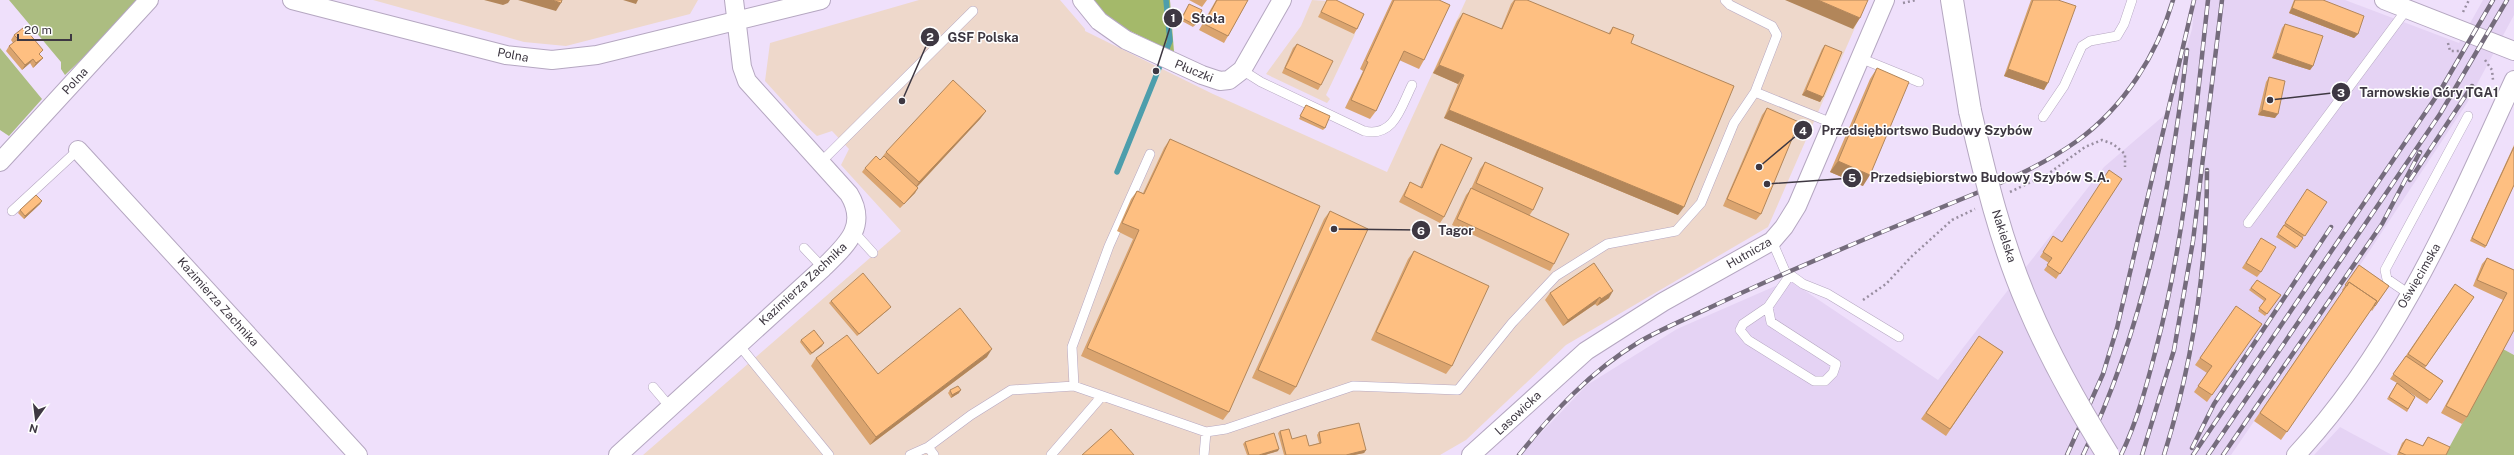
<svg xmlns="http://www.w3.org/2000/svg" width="2514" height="455" font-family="'Public Sans',sans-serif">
	<rect width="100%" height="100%" fill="#efe0fb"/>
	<path fill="#e5d3f4" d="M2195,0H2345L2459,43L2483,0H2514V15L2467,103L2343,291L2231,455H1520L1587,385L1677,329L1789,280L1938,380L2104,167L2168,112L2192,29Z
		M2514,328V355L2503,349Z
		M2340,427L2351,433L2392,455H2314Z"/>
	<path fill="#eed8cb" d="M373,0H698L690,14L566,46L524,42Z
		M919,0H1060L1085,29V31L1213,94L1387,172L1466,0H1867L1768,227L1566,345L1466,440L1440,455H643L901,231L841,165L849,149L832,131L817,136L802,122L765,81L770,43Z
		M1312,0L1326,1L1355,34L1326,95L1330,99L1327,103L1266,74L1301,26Z"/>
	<path fill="#acbd81" d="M9,0H138L114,28L65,75L61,69V62Z
		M0,48L42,99L9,136L0,130Z
		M2503,349L2514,355V455H2445Z"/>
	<path fill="#a4b96a" d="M1094,0H1170L1174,52L1111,22Z"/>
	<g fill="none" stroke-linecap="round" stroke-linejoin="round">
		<path stroke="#4d9eac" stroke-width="5.5" d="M1117,172L1170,41L1166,0"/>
		<g stroke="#b5a7c1" stroke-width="10">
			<path id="lane" d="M1725,0L1730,5L1772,26L1777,35L1755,92
				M1860,58L1919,82
				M1242,70L1261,82L1364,131C1394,138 1401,107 1412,85
				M2043,117L2064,86L2082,46L2090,41L2117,36L2124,24L2132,0
				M821,162L973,11
				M12,211L78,150
				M2248,223L2407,9
				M854,232L873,253
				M1772,241L1785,271L1803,284L1828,294L1899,337
				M804,248L823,268
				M2409,294L2387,279L2385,270L2468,116
				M1768,307L1743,324L1740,330L1748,340L1814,381H1825L1833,373L1836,364L1771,322L1768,307L1790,275
				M739,345L829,455
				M1074,386L1072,347L1109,246L1150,154
				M653,387L670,407
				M910,455L928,447
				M934,455L928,447L971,415L1011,390L1074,386L1206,432L1226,429L1353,386L1458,390L1512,323L1556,276L1607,244L1676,231L1701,203L1734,123L1755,92L1832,123
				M1051,455L1102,396
				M1204,455L1206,432"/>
		</g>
		<g stroke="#b5a7c1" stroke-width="20">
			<path id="street" d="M292,0L506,55L552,60L597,55L821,0
				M1082,0L1099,21L1126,40L1202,75L1220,81L1229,80L1242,70L1282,0
				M2384,0L2514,51
				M78,150L358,455
				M0,162L149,0
				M618,455L823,268C845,246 869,227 849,194L747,81L742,67L734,0
				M1471,455L1586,351L1663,302L1772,241L1784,227L1797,206L1885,0
				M2296,455C2396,348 2454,211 2514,80"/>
		</g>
		<g stroke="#b5a7c1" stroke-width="24">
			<path id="secondary" d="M1952,0L1970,111"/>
		</g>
		<path stroke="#998ea1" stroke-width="2.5" stroke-dasharray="2 3" stroke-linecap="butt" d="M1903,3L1916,0
			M2463,12L2469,0
			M2448,43L2450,51H2464
			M2485,60L2492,70L2493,80
			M2010,192L2048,174L2085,147L2102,140L2113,144L2125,154V167
			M1863,300L1886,284L1911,257L1952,220L1975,209"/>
		<use href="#lane" stroke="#fff" stroke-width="9"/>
		<use href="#street" stroke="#fff" stroke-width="18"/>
		<use href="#secondary" stroke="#fff" stroke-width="22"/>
		<g stroke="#756c7c" stroke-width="4.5">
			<path id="rail" d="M2410,180L2472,86
				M2192,448L2214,404L2331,227
				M1519,455C1553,412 1591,371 1639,342C1661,329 1686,319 1709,308C1783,273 1857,242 1933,211C1982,190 2034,172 2077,141C2124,107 2157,55 2173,0
				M2067,455L2103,374L2117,328L2194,0
				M2083,455C2144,329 2171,189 2187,50
				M2121,455C2137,422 2147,384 2156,349C2186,235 2195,117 2208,0
				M2142,455L2174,350L2193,241L2222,0
				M2164,455C2193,362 2207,267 2207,170
				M2193,455L2440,91L2493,0
				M2208,455L2440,114L2507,0
				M2223,455L2382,224L2420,152"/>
		</g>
		<use href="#rail" stroke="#fff" stroke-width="3" stroke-dasharray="9" stroke-linecap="butt"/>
		<g stroke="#b5a7c1" stroke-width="24" stroke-linecap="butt">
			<path id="secondary-bridge" d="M1970,111C1985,176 2001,243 2028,305C2050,357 2078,407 2108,455"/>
		</g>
		<use href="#secondary-bridge" stroke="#fff" stroke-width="22"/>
	</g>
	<path fill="#daa46f" d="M1189,0H1207L1202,7Z
		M1216,0H1248L1228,36L1224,43L1199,30Z
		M1327,0H1336L1357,29L1354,34L1318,17Z
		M1392,0H1439L1424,60L1419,69L1399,60L1376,111L1370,119L1345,108L1363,71L1360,69Z
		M1514,0L1608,34L1613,27L1631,43L1678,215L1444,118L1458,84L1433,73L1457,21L1463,13L1501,29L1511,4Z
		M2031,0H2058L2044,90L2004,76Z
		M2294,0H2323L2358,34L2354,38L2289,13Z
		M1189,4L1195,25L1193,27L1180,20Z
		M2285,24L2313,66L2310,70L2272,58L2282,28Z
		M14,35L40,55L43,58L33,68L30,63L22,70L6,51L9,46L13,43L11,40Z
		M1297,44L1321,85L1318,90L1282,73L1293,48Z
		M1825,45L1823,97L1820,102L1802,95L1822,49Z
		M1877,68L1863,186L1830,172L1870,79Z
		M2269,77L2275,118L2258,115L2266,82Z
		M1306,105L1325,128L1323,130L1299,119Z
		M1767,108L1761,214L1756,220L1723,206L1762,115Z
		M986,111L980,119L917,187L915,193L900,208L862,172L865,168L880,160L886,152Z
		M1170,139L1229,412L1223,420L1081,356L1133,239L1117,231L1131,199L1137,191L1143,193L1164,148Z
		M1441,144L1444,217L1440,223L1399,202L1406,189L1410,182L1420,187L1437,150Z
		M2514,145V185L2486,246L2485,248L2470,241Z
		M1485,162L1533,210L1529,216L1554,264L1550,271L1452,225L1466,195L1471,189L1480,169Z
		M2122,179L2056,279L2044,270L2049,263L2040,257L2053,236L2062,242Z
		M2307,189L2327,202L2295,249L2276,237Z
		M42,201L40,204L24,219L18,213L20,210Z
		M1330,211L1296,387L1290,395L1252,378L1324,219Z
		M2261,238V272L2257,277L2242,268Z
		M1414,251L1452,366L1446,374L1371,340L1408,259Z
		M2487,258L2514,270V330L2467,417L2462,424L2441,413L2503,300L2473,286L2482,264Z
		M2359,265L2389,286L2372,311L2371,310L2281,440L2254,421L2343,291L2342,290Z
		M2257,280L2281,295L2265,316L2258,311L2264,301L2249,290Z
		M2455,284L2474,297L2425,368L2443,381L2427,404L2403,388L2415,397L2407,412L2387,399L2397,383L2390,379Z
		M1550,293L1609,298L1597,306L1595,304L1563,326L1545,300Z
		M831,301L889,309L857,336L829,303Z
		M2236,306L2262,324L2207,402L2194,392L2207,373L2195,365Z
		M1979,336L2003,352L1946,436L1921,419Z
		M801,340L822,346L810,355L800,342Z
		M987,357L870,445L811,366L816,358L878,374Z
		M950,390L959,393L951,398L948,393Z
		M1280,431L1292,439L1309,446L1319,443L1317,435L1319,432L1366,450L1364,453L1354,455H1284L1278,433Z
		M2428,437L2446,455H2397L2402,443L2406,439L2422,446Z
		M1245,442L1278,451L1265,455H1247L1243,444Z"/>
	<path fill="#b2865a" d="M484,0H510L508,3L503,5Z
		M518,0H552L561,3L556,11Z
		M623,0H638L636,4Z
		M1785,0H1818L1860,18L1853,29Z
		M2292,8L2358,34L2354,38L2289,13Z
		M2276,53L2313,66L2310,70L2272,58Z
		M43,58L33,68L36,63Z
		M33,59L30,63L22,70L25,65Z
		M1439,65L1464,75L1458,84L1433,73Z
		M2008,69L2048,83L2044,90L2004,76Z
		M1806,90L1823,97L1820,102L1802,95Z
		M1449,110L1684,207L1678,215L1444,118Z
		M2262,110L2278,114L2275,118L2258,115Z
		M986,111L980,119L913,191L919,182Z
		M1838,161L1870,175L1863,186L1830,172Z
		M918,188L915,193L900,208L904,204Z
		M42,201L40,204L24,219L25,216Z
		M1613,291L1609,298L1597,306L1601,299Z
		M1600,297L1595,304L1563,326L1568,320Z
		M891,307L889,309L857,336L859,334Z
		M824,343L822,346L810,355L812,353Z
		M992,349L987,357L870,445L876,437Z
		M961,390L959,393L951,398L952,395Z
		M1279,449L1278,451L1265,455H1259Z
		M1366,450L1364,453L1354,455H1346Z"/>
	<path fill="#febf81" stroke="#b2865a" d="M552,0H562L561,3Z
		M1217,0H1248L1228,36L1204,24Z
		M1327,0H1336L1364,14L1357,29L1321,12Z
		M1394,0H1439L1450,5L1424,60L1404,51L1376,111L1351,100L1368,62L1366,61Z
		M1515,0H1527L1610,34L1613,27L1634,35L1631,43L1734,86L1684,207L1449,110L1464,75L1439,65L1463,13L1502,29Z
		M1818,0H1868L1860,18Z
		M2033,0H2058L2076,6L2048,83L2008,69Z
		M2295,0H2323L2364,16L2358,34L2292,8Z
		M1189,4L1202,10L1195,25L1182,18Z
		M2285,24L2323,36L2313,66L2276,53Z
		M23,28L27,31L43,50L39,54L43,58L36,63L33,59L25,65L9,46L18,39L14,35Z
		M1297,44L1333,61L1321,85L1285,68Z
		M1825,45L1842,52L1823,97L1806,90Z
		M1877,68L1909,82L1870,175L1838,161Z
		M2269,77L2285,81L2278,114L2262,110Z
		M953,80L986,111L919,182L886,152Z
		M1306,105L1330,116L1325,128L1300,116Z
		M1767,108L1799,122L1761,214L1727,199Z
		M1170,139L1320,206L1229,412L1087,348L1139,230L1122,223L1137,191L1144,194Z
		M1441,144L1472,158L1444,217L1404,196L1410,182L1422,188Z
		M2514,147V185L2486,246L2472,238Z
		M876,156L880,160L884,156L918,188L904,204L865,168Z
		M1485,162L1543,188L1533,210L1476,183Z
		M2109,170L2122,179L2060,274L2047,265L2052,258L2043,252L2053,236L2062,242Z
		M1471,188L1569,234L1554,264L1457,219Z
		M2307,189L2327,202L2305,236L2285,223Z
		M36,195L42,201L25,216L20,210Z
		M1330,211L1368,229L1296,387L1258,370Z
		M2284,225L2303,238L2297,247L2278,234Z
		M2261,238L2276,247L2261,272L2246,263Z
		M1414,251L1489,286L1452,366L1376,332Z
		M2487,258L2514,270V330L2467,417L2446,406L2507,293L2477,280Z
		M1594,263L1613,291L1601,299L1600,297L1568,320L1550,293Z
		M2359,265L2389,286L2375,306L2374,305L2377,301L2349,282L2347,286L2345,285Z
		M863,273L891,307L859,334L831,301Z
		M2257,280L2281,295L2267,314L2259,308L2266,299L2251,288Z
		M2349,282L2377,301L2287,432L2260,413Z
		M2455,284L2474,297L2426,366L2408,354Z
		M2236,306L2262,324L2212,395L2198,386L2212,366L2200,358Z
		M960,308L992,349L876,437L816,358L847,335L878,374Z
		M814,330L824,343L812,353L801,340Z
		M1979,336L2003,352L1950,429L1926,413Z
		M2406,356L2443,381L2430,400L2393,374Z
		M2397,383L2415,397L2408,409L2389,397Z
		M958,386L961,390L952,395L950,390Z
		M1359,423L1366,450L1346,455H1286L1280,431L1289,429L1292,439L1306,435L1309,446L1321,443L1319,432Z
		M1111,429L1134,455H1082Z
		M1274,433L1279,449L1259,455H1249L1245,442Z
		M2428,437L2450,447L2446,455H2406L2399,452L2406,439L2423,446Z"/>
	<g text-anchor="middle" stroke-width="3" stroke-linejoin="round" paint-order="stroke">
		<g font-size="12" fill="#3e3842" stroke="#fff">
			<text transform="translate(513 55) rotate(11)" y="4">Polna</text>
			<text transform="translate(1194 71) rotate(22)" y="4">Płuczki</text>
			<text transform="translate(75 81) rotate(-47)" y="4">Polna</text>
			<text transform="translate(2004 236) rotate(72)" y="4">Nakielska</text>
			<text transform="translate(1749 253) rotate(-30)" y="4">Hutnicza</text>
			<text transform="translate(2419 276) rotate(-60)" y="4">Oświęcimska</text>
			<text transform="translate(803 284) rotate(-43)" y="4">Kazimierza Zachnika</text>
			<text transform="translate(218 302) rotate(48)" y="4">Kazimierza Zachnika</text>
			<text transform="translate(1518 413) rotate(-43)" y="4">Lasowicka</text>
		</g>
	</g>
	<path fill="none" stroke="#3e3842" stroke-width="1.5" d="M1156 71L1173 18M902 101L930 37M2270 100L2341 92M1759 167L1803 130M1767 184L1852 178M1334 229L1421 230"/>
	<g fill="#3e3842" stroke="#fff" stroke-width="1.5">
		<circle cx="1156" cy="71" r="4"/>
		<circle cx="902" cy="101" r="4"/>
		<circle cx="2270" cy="100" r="4"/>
		<circle cx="1759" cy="167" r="4"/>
		<circle cx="1767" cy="184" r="4"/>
		<circle cx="1334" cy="229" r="4"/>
		<circle cx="1173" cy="18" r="10"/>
		<circle cx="930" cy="37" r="10"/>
		<circle cx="2341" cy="92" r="10"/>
		<circle cx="1803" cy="130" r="10"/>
		<circle cx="1852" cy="178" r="10"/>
		<circle cx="1421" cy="230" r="10"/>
	</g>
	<g font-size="12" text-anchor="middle" font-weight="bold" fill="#fff">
		<text x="1173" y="22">1</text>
		<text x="930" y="41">2</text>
		<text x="2341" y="97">3</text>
		<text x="1803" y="135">4</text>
		<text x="1852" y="182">5</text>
		<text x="1421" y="235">6</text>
	</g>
	<g font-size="13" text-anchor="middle" font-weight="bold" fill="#3e3842" stroke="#fff" stroke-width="3" stroke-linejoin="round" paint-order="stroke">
		<text x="1208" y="23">Stoła</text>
		<text x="983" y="42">GSF Polska</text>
		<text x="2429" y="97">Tarnowskie Góry TGA1</text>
		<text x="1927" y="135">Przedsiębiortswo Budowy Szybów</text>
		<text x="1990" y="182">Przedsiębiorstwo Budowy Szybów S.A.</text>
		<text x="1456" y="235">Tagor</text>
	</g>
	<g transform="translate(36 419) rotate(194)" stroke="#ffffff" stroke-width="3" paint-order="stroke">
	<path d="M0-3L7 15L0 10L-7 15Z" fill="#3e3842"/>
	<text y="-6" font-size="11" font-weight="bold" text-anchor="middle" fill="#3e3842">N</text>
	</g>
	<path d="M18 34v6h53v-6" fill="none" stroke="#3e3842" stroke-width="2"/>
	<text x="24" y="34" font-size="12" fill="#3e3842" stroke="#ffffff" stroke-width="3" paint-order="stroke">20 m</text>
</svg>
